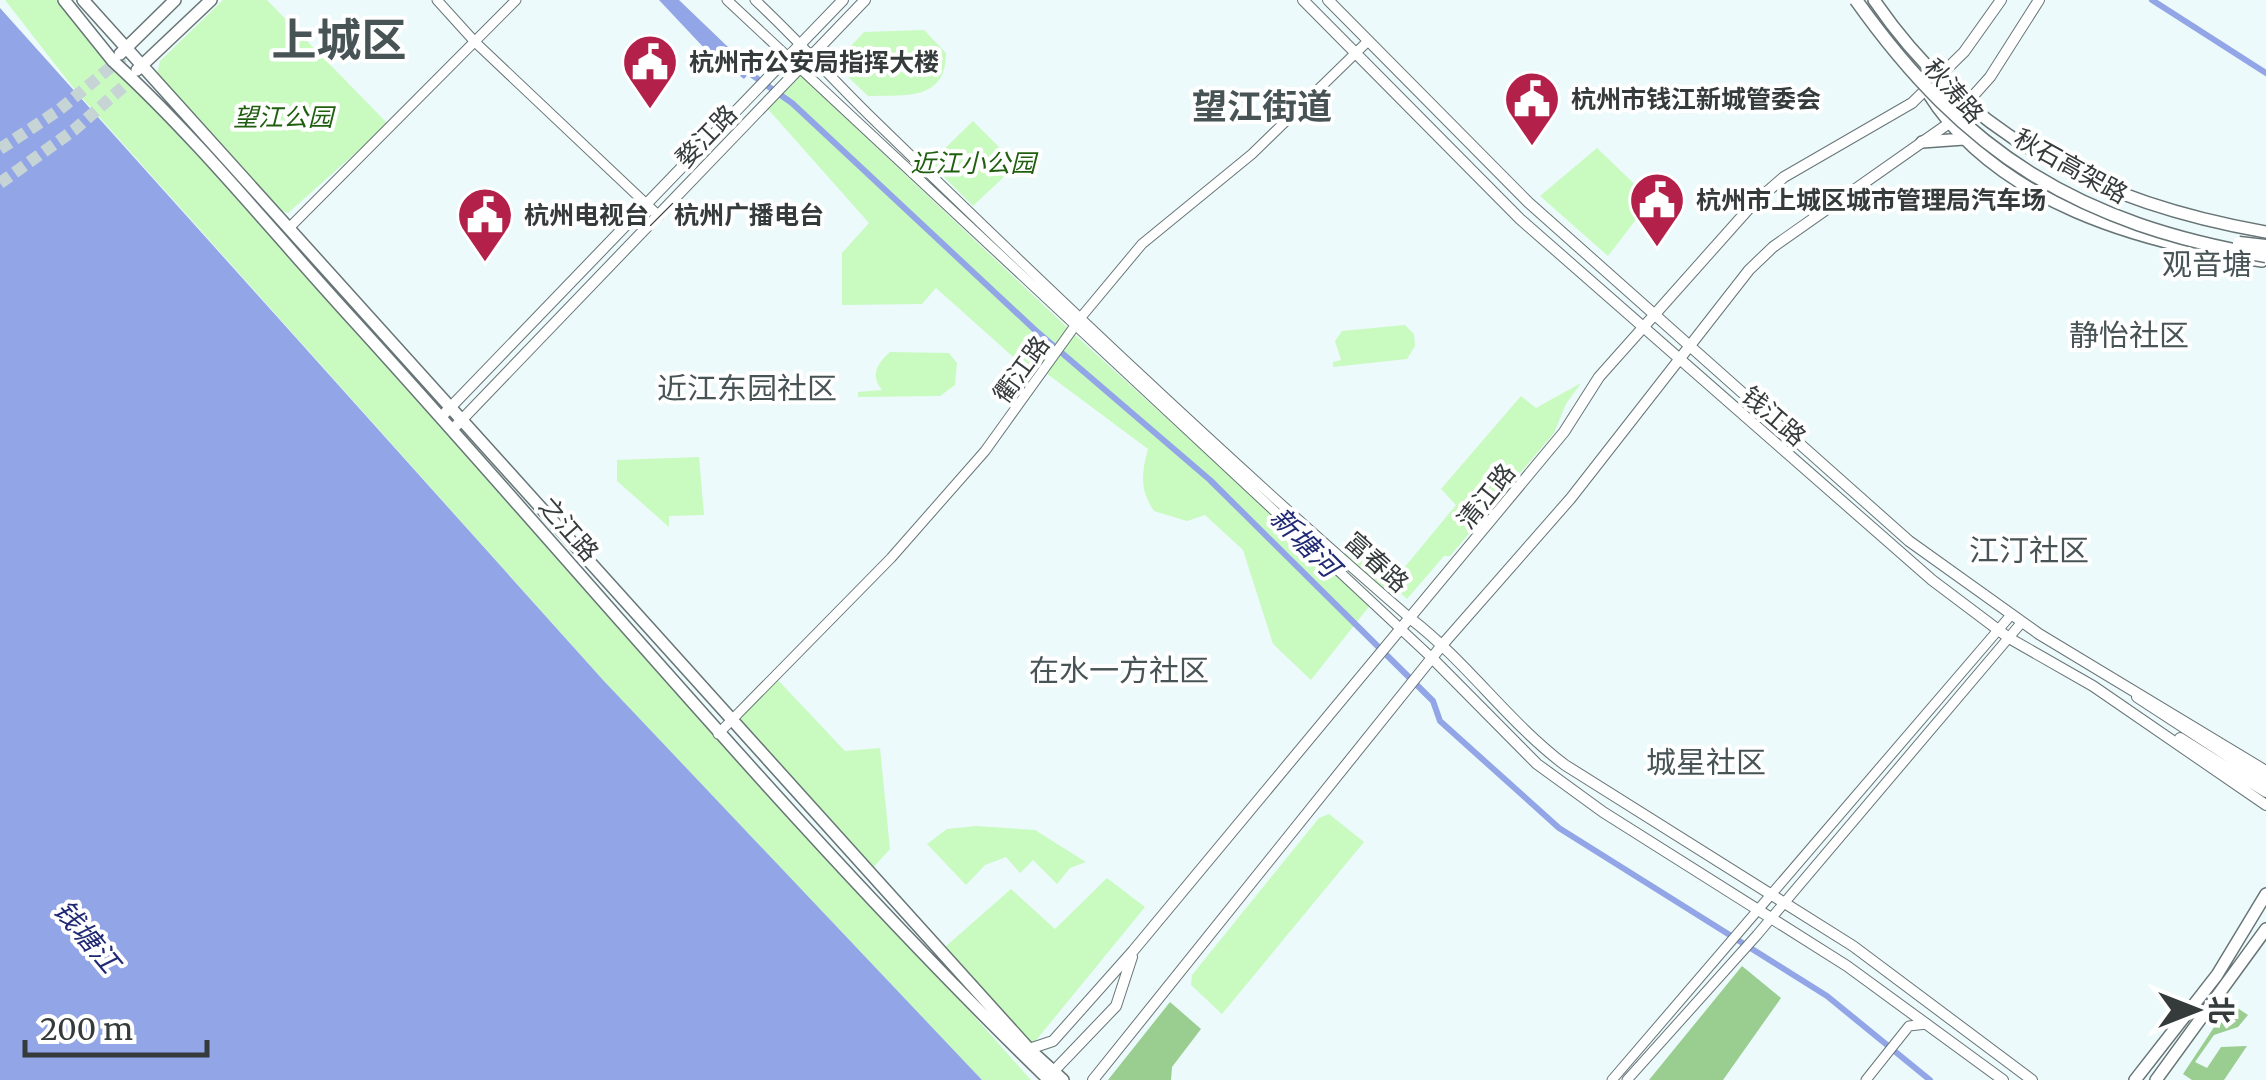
<svg xmlns="http://www.w3.org/2000/svg" width="2266" height="1080" font-family="Merriweather,'Noto Sans SC',serif">
	<rect width="100%" height="100%" fill="#ecfafc"/>
	<path fill="#c9fac0" d="M5,0H57L452,430L1031,1080H982L603,680L75,90Z
		M223,0H267L388,124L288,213L279,210L157,74L160,61Z
		M924,30L946,53C946,101 906,95 868,96L847,76L845,52L864,32Z
		M799,74L1073,333L1371,604L1311,680L1273,644L1243,550L1205,515L1187,521L1154,511C1140,490 1141,474 1148,449L1046,373L1040,381L936,288L922,304L842,305V253L869,223L767,108Z
		M973,121L1001,149L1007,174L973,206L930,163Z
		M1597,148L1651,200L1608,256L1540,196Z
		M1405,325L1414,334L1415,346L1407,359L1333,367V362L1341,360L1335,341L1342,331Z
		M890,352L949,353L957,363L955,385L940,396L858,397V392L882,390C870,376 877,363 890,352Z
		M1581,383L1566,404L1554,433L1450,556H1444L1407,599L1392,585L1383,595L1342,557L1357,539L1399,574L1456,505L1441,489L1521,396L1536,408Z
		M699,457L704,515L669,516V527L617,481V460Z
		M775,677L845,751L880,748L890,849L869,872L734,720Z
		M1329,814L1364,842L1222,1014L1191,985L1192,975L1319,818Z
		M976,826L1035,830L1086,862L1070,868L1057,884L1033,860L1020,873L1006,857L985,865L966,885L927,844L947,829Z
		M1107,878L1145,907L1033,1044L945,947L1011,889L1055,929Z"/>
	<path fill="#9acd90" d="M1742,966L1781,998L1723,1080H1649Z
		M1170,1002L1201,1029L1172,1067L1171,1080H1108Z
		M2230,1003L2248,1015L2238,1027L2214,1035L2195,1062L2207,1068L2221,1047L2247,1046L2224,1080H2192L2183,1074Z"/>
	<path fill="#92a5e7" d="M659,0H679L752,70L744,79L706,50Z
		M0,8L603,680L982,1080H0Z"/>
	<g fill="none" stroke-linecap="round" stroke-linejoin="round">
		<path stroke="#92a5e7" stroke-width="6" d="M2152,0L2266,73
			M742,68L792,103L1034,329L1210,480L1433,701L1440,721L1559,828L1827,996L1930,1080"/>
		<path stroke="#c7d4d5" stroke-width="12" stroke-dasharray="12 6" stroke-linecap="butt" d="M0,149L59,110L123,57
			M0,183L74,130L139,73"/>
		<g stroke="#687577" stroke-width="11">
			<path id="tertiary" d="M437,0L475,42L659,216
				M727,0L1434,660
				M755,0C796,38 832,79 872,118C1048,289 1226,459 1411,619
				M289,228L516,0
				M718,734L891,558L985,451L1082,316L1142,244L1252,154L1368,41
				M1612,1080L2011,615
				M1627,1080L1757,935L2022,622
				M1866,1080L1909,1026L1927,1024"/>
		</g>
		<g stroke="#687577" stroke-width="12">
			<path id="secondary" d="M1303,0L1520,219L1932,580L2009,638L2093,686L2266,805
				M1328,0L1528,202L1909,541L2039,634L2266,771
				M445,413L843,0
				M452,430L865,0
				M1411,619C1467,662 1508,722 1565,765L1853,946L2032,1080
				M1434,660L1537,764L1603,812L1847,966L2003,1080
				M2137,697L2266,781
				M2180,738L2266,792
				M1029,1049L1053,1041L1133,951L1564,432L1599,377L1753,204L1784,177L1912,103L1964,52L2001,0
				M1049,1076L1116,1006L1132,957
				M1093,1080L1443,644L1571,498L1749,270L1773,247L1948,124L1990,77L2039,0"/>
		</g>
		<g stroke="#687577" stroke-width="14">
			<path id="primary" d="M64,0L113,61C200,141 275,235 355,322C585,575 803,841 1049,1080
				M83,0L1029,1049L1063,1080
				M1874,0C1969,139 2104,204 2266,232
				M120,54L175,0
				M137,70L211,0
				M1928,93C1997,203 2141,243 2262,261
				M1922,142L1964,139
				M2135,1080L2217,975L2266,894
				M2156,1080L2266,929"/>
		</g>
		<use href="#tertiary" stroke="#fff" stroke-width="9"/>
		<use href="#secondary" stroke="#fff" stroke-width="10"/>
		<use href="#primary" stroke="#fff" stroke-width="11"/>
		<g stroke="#687577" stroke-width="15" stroke-linecap="butt">
			<path id="trunk-bridge" d="M1856,0C1966,155 2079,224 2266,256
				M2239,243L2266,246"/>
		</g>
		<use href="#trunk-bridge" stroke="#fff" stroke-width="12"/>
	</g>
	<defs>
		<g id="civic-pin" transform="scale(2.875)"><path d="M0 17L-7.5 6A9.5 9.5 0 1 1 7.5 6Z" fill="#b3214b" stroke="#fff"/><path d="M-.6-6.5H3V-4.5H.6V-3L4-1V1h2V6H-6V1h2V-1L-.6-3ZM-1.2 2.5V6h2.4V2.5Z" fill="#fff"/></g>
	</defs>
	<g fill-rule="evenodd">
		<use href="#civic-pin" x="650" y="62"/>
		<use href="#civic-pin" x="1532" y="99"/>
		<use href="#civic-pin" x="1657" y="200"/>
		<use href="#civic-pin" x="485" y="215"/>
	</g>
	<g text-anchor="middle" stroke-width="8" stroke-linejoin="round" paint-order="stroke">
		<g font-size="25" font-weight="bold" fill="#353b3b" stroke="#fff" text-anchor="start">
			<text x="689" y="71">杭州市公安局指挥大楼</text>
			<text x="1571" y="108">杭州市钱江新城管委会</text>
			<text x="1696" y="209">杭州市上城区城市管理局汽车场</text>
			<text x="524" y="224">杭州电视台／杭州广播电台</text>
		</g>
		<g font-size="25" fill="#353b3b" stroke="#fff">
			<text transform="translate(1954 91) rotate(49)" y="9">秋涛路</text>
			<text transform="translate(706 136) rotate(-46)" y="9">婺江路</text>
			<text transform="translate(2071 166) rotate(29)" y="9">秋石高架路</text>
			<text transform="translate(1021 369) rotate(-54)" y="9">衢江路</text>
			<text transform="translate(1774 416) rotate(41)" y="9">钱江路</text>
			<text transform="translate(1486 496) rotate(-51)" y="9">清江路</text>
			<text transform="translate(569 529) rotate(49)" y="9">之江路</text>
			<text transform="translate(1377 562) rotate(42)" y="9">富春路</text>
		</g>
		<g font-size="25" font-style="italic" fill="#1f5f0f" stroke="#fff">
			<text x="283" y="126">望江公园</text>
			<text x="973" y="172">近江小公园</text>
		</g>
		<g font-size="28" font-style="italic" fill="#202974" stroke="#fff">
			<text transform="translate(1305 542) rotate(45)" y="10">新塘河</text>
			<text transform="translate(87 936) rotate(50)" y="10">钱塘江</text>
		</g>
		<g font-size="30" fill="#475355" stroke="#fff">
			<text x="2207" y="275">观音塘</text>
			<text x="2129" y="346">静怡社区</text>
			<text x="747" y="399">近江东园社区</text>
			<text x="2029" y="561">江汀社区</text>
			<text x="1119" y="681">在水一方社区</text>
			<text x="1706" y="773">城星社区</text>
		</g>
		<g font-size="35" font-weight="bold" fill="#475355" stroke="#fff">
			<text x="1262" y="119">望江街道</text>
		</g>
		<g font-size="45" font-weight="bold" fill="#475355" stroke="#fff">
			<text x="339" y="56">上城区</text>
		</g>
	</g>
	<g transform="translate(2196 1010) rotate(90)" stroke="#ffffff" stroke-width="8" paint-order="stroke">
	<path d="M0-8L18 38L0 25L-18 38Z" fill="#353b3b"/>
	<text y="-15" font-size="28" font-weight="bold" text-anchor="middle" fill="#353b3b">北</text>
	</g>
	<path d="M25 1040v15h182v-15" fill="none" stroke="#353b3b" stroke-width="5"/>
	<text x="40" y="1040" font-size="30" fill="#353b3b" stroke="#ffffff" stroke-width="8" paint-order="stroke">200 m</text>
</svg>
